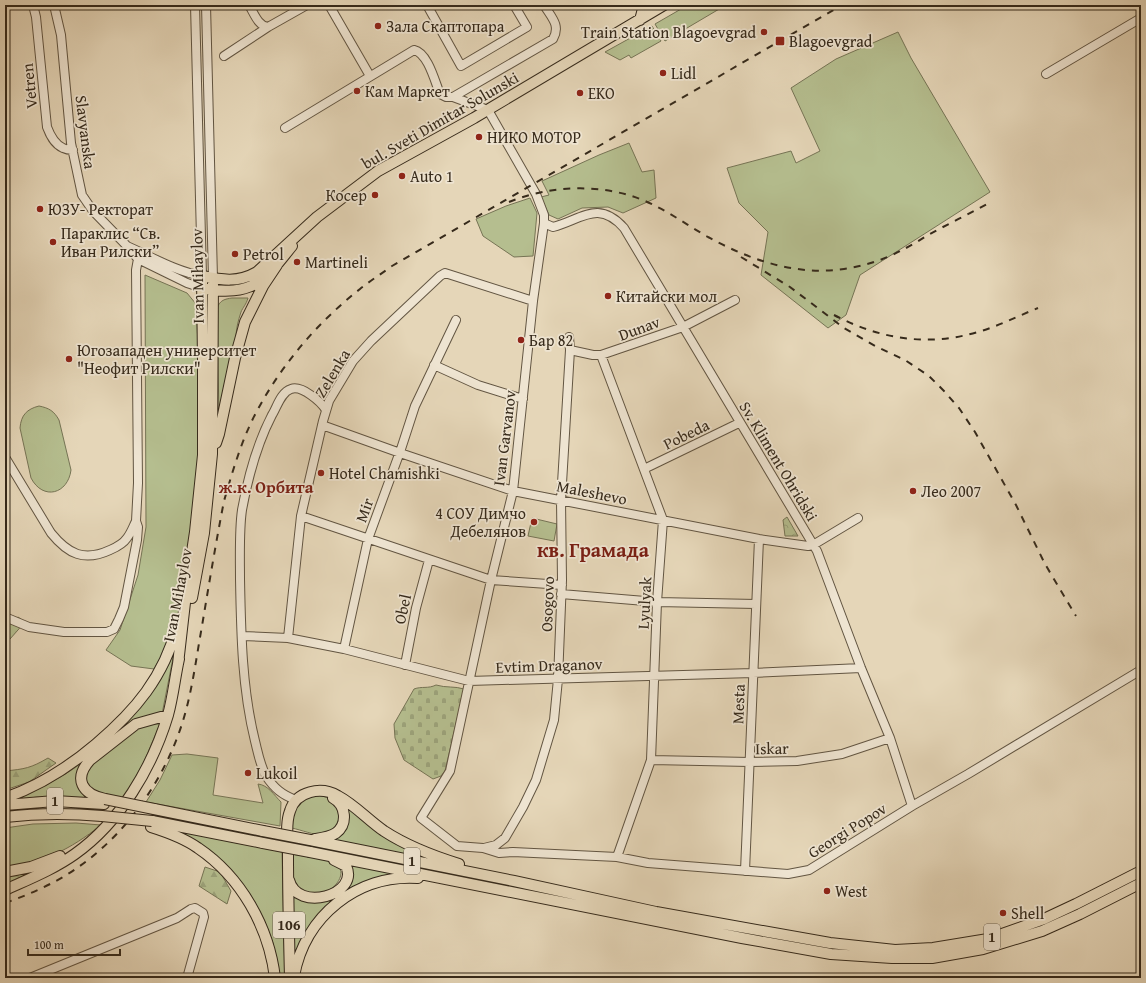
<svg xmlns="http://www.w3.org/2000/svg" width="1146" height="983" font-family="'Gentium Book Plus',serif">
	<defs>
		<pattern id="forest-firs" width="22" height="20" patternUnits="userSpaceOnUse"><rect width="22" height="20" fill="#b5be8f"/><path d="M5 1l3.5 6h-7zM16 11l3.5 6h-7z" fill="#9ca37b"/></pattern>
		<pattern id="cemetery-stones" width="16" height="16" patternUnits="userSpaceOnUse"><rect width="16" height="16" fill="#b5be8f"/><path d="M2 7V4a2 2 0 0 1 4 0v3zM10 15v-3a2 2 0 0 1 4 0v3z" fill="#9ca37b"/></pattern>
		<pattern id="park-crowns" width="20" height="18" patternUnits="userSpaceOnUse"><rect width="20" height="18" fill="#b5be8f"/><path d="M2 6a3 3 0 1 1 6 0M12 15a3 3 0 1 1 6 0" fill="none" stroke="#9ca37b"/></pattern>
	</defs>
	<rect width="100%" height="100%" fill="#e5d6b8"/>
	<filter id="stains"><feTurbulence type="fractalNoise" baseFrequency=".005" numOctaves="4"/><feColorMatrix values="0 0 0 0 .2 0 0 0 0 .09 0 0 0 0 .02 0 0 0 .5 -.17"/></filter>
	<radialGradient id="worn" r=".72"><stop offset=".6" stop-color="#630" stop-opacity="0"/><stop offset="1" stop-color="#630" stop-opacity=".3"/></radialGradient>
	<path fill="#b5be8f" stroke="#767455" d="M688,5H726L665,41L655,24Z
		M652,26L661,41L631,58L629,55L620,60L605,52Z
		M898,32L911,58L990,192L860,275L846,315L828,328L761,275L768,232L739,203L727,168L791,151L796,163L820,151L791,88L836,59Z
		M629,143L642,172L654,170L656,198L623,213L608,207L582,208L558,219L549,215L541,197L549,195L542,181L599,155Z
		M530,198L537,213L533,256L514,257L483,236L476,219L506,206Z
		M145,275L187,293L196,304L199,365V445L194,517L178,620L166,648L154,669L131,666L106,650L120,630L138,575L146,527Z
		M232,298H248C246,305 243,307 241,312C238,321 236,329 236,338L219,417L217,308C220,300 225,299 232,298Z
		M39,406C49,408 54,411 59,420L71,470C68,494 43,501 31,478L20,428C21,415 27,409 39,406Z
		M532,518L557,524L554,541L528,536Z
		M172,654H173V658L162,714L156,716L82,764L84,794L85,797L84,798L37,797L5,802C21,795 37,789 53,781C82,766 119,735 138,708C151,691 161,672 172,654Z
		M148,724H160L143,764L123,799L95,795L84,782L85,771L132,729Z
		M187,754L218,758L213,795L263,803L258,784C268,785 274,795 281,802L280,826L146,802L160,780L172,755Z
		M320,795C325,797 333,799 336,804C344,816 337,834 322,835C314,835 301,830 292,828C293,809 299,797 320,795Z
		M346,807L434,860L332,840C349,830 350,826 346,807Z
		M76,823L101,825C70,850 43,862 5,869V828L33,824Z
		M174,830L282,852L285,978H278L273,943L264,920L250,894L231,870Z
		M292,854C305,857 325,857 337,865C349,875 331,893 320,894C316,894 308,894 305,892C300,891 296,886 292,883Z
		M349,863L404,873L354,887L339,896L292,957V895C328,910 330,899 352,873Z"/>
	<path fill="url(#forest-firs)" stroke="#767455" d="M18,617L25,622L10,639L5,641V627Z
		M48,758L56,763L29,782L5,790V771C25,769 31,768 48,758Z
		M45,866L9,884L5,885V875Z
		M205,867L220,872L231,891L227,904L199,886Z"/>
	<path fill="url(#cemetery-stones)" stroke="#767455" d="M436,685C446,688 455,686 464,689L445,771L441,776L433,779L404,760L395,738L394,724L414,689C422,686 428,689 436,685Z"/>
	<path fill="url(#park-crowns)" stroke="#767455" d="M787,517L798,536H785L783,520Z"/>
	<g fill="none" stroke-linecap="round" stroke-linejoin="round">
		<g stroke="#625542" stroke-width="10">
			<path id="minor" d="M33,5L36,17L47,127C50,135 54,144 63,148C65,149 70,150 73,150
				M54,5L61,35L71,143L82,195L93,211L127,246L138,259L187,283L202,288
				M206,5L213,278
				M249,5C254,13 258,26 268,27L307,5
				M329,5L370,76
				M427,5L461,66L527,27L514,5
				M224,56L268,27
				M1046,74L1141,18
				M453,97L488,110L536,194L544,215V223L533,301L513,491L491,580L450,771L421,818L457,846L483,848L499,853L513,852L617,857L648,863L788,874L809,870L912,806L968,774L1141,670
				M285,128L414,50C428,53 435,82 440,94L446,97H453L553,39C561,25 551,17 544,5
				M544,223L553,227C581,220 598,199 624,228L817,551L861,668L890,738L912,806
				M127,246C152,257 175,271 202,276L195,5
				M570,350L593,355H601L683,327L735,300
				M601,355L663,520L657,602L651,760L617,857
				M434,365L478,385L523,399
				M322,425L403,454L513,491L759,539L808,546L813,545L858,518
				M5,457L51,533C68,554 84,562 110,550C117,547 123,544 127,538C131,533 133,527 136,521
				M644,469L739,423
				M301,516L491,580L562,585
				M561,594L657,602L756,604
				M5,617L29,627L64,632H107L114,629L119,619L124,607L137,540L138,527L136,521L138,483L136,270L138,259L141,252
				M242,636L288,638L344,649L469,681L753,673L861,668
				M288,638L301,516L323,421L329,401L353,361L371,341L440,276L445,273L533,301
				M344,649L368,539L401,449L415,406L456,320
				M405,665L416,608L429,560
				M651,760L750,762L797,761L842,754L890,738
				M296,800C282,795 274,788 266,776C260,765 258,753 255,741C242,689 241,633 240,579C240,559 239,530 242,510C248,477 257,444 272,415C277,407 281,392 291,389C302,385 321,402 326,410
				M484,848L496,845L505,838L523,807L536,780L554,720L558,679L562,580L561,500L570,350L569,337
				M745,871L759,539
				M30,978L177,918L191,909L195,908L203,913L204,917L187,978"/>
		</g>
		<g stroke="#362a1b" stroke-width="12">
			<path id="major" d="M640,20L644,5
				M207,289C223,292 245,292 258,282C272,273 282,258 292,246
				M216,443L219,434L235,358L245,322L263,286L277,265
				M192,598L204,533L212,454L213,278
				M178,664L187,585L195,532L203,455V363L202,276C222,280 238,283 257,272L317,217L378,171L474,118L664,5
				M5,798C39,786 69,767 96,744C135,711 164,677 177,626
				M105,799C82,794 73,779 90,760L136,724L168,715
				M5,805L55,801L104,804
				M154,809L263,831
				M5,817C38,813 69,813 102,816
				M152,821L263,843
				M151,827C167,832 184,838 198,848C241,877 269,927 275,978
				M315,839C322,838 330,837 336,833C348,824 346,805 333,798
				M310,840L514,881L656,912L830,943L895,950L933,948L988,939L1044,919L1076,904L1141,871
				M310,852L742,938L831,954L892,958H932L983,949L1042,931L1080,914L1141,883
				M5,872L31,867L60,856
				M289,880C297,913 360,895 346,866L334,860
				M5,890C29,879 54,869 75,854C120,822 152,768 168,715C173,697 175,677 179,659
				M294,976C305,916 357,874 418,878
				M290,978C289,936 288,895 288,853C288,840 285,824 290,811C296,791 321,786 338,796C355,805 368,820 384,831C407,846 433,856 459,864"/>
		</g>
		<use href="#minor" stroke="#eee4d1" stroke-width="8"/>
		<use href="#major" stroke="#e5d6b8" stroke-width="10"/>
		<path stroke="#362a1b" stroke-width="2" stroke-dasharray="7 7" stroke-linecap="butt" d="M509,202C551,185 603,183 645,201C668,211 687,225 708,237C750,260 796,276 844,269C865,266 886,259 904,249C912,245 920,240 928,235C948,224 969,214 989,203
			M741,257L790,287L844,328L875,346L905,360L929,376L944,391L959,408L975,432L1016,505L1045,564L1076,616
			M834,315C880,339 927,347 978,332C999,326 1018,316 1038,308
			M5,903C25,896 44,888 63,877C119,844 162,786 182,724C192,693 196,659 202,626C209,584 216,542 224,501C233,470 242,438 258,409C283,363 318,322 360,289C370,281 381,274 392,266L842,5"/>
		<g stroke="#362a1b" stroke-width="12" stroke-linecap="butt">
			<path id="major-bridge" d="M105,799L154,809
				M102,816L152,821
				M263,831L310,840
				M263,843L310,852"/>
		</g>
		<use href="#major-bridge" stroke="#e5d6b8" stroke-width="10"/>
	</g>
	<g fill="#8f2418" stroke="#eee4d1" stroke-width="1.5">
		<circle cx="378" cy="26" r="4"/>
		<circle cx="764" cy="32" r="4"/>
		<rect x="775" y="36" width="10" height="10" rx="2"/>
		<circle cx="663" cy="73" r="4"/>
		<circle cx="357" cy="91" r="4"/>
		<circle cx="580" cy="93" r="4"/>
		<circle cx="479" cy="137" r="4"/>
		<circle cx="402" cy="176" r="4"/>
		<circle cx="375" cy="195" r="4"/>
		<circle cx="40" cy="209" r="4"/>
		<circle cx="53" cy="242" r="4"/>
		<circle cx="235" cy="254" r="4"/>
		<circle cx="297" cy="262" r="4"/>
		<circle cx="608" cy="296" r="4"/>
		<circle cx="521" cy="340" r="4"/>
		<circle cx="69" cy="359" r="4"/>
		<circle cx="321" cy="473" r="4"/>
		<circle cx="913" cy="491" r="4"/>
		<circle cx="534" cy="522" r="4"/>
		<circle cx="248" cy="773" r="4"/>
		<circle cx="827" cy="891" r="4"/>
		<circle cx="1003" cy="913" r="4"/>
	</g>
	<g text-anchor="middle" stroke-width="3.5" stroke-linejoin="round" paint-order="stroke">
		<g fill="#eee4d1" stroke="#6d6252" stroke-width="1">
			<rect x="47" y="788" width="16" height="26" rx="3"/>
			<rect x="404" y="848" width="16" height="26" rx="3"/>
			<rect x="273" y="912" width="32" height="26" rx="3"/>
			<rect x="984" y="924" width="16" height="26" rx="3"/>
		</g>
		<g font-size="15" font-weight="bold" fill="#362a1b">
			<text x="55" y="806">1</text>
			<text x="412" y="866">1</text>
			<text x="289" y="930">106</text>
			<text x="992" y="942">1</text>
		</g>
		<g font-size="16" fill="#362a1b" stroke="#eee4d1" text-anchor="start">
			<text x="386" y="32">Зала Скаптопара</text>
			<text x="756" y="38" text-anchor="end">Train Station Blagoevgrad</text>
			<text x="789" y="47">Blagoevgrad</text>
			<text x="671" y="79">Lidl</text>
			<text x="365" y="97">Кам Маркет</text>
			<text x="588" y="99">EKO</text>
			<text x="487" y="143">НИКО МОТОР</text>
			<text x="410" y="182">Auto 1</text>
			<text x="367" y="201" text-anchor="end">Косер</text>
			<text x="48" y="215">ЮЗУ- Ректорат</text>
			<text x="61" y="239">Параклис “Св.<tspan x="61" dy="18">Иван Рилски”</tspan></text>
			<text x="243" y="260">Petrol</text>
			<text x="305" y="268">Martineli</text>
			<text x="616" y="302">Китайски мол</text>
			<text x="529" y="346">Бар 82</text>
			<text x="77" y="356">Югозападен университет<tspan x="77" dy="18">"Неофит Рилски"</tspan></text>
			<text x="329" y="479">Hotel Chamishki</text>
			<text x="921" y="497">Лео 2007</text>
			<text x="526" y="519" text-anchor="end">4 СОУ Димчо<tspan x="526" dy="18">Дебелянов</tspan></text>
			<text x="256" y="779">Lukoil</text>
			<text x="835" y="897">West</text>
			<text x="1011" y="919">Shell</text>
		</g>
		<g font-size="16" fill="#362a1b" stroke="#eee4d1">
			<text transform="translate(29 86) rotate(-96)" y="6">Vetren</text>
			<text transform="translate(440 120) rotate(-30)" y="6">bul. Sveti Dimitar Solunski</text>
			<text transform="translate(86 132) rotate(83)" y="6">Slavyanska</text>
			<text transform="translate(197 276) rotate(-91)" y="6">Ivan Mihaylov</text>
			<text transform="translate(639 328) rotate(-20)" y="6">Dunav</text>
			<text transform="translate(332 373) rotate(-59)" y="6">Zelenka</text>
			<text transform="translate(686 434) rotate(-26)" y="6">Pobeda</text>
			<text transform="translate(504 438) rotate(-83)" y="6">Ivan Garvanov</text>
			<text transform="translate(779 461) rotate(59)" y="6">Sv. Kliment Ohridski</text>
			<text transform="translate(592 492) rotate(11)" y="6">Maleshevo</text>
			<text transform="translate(364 510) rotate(-70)" y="6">Mir</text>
			<text transform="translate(177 595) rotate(-79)" y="6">Ivan Mihaylov</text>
			<text transform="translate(644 603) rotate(-87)" y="6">Lyulyak</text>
			<text transform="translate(547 604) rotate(-88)" y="6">Osogovo</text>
			<text transform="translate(402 609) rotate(-77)" y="6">Obel</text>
			<text transform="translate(549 665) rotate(-2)" y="6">Evtim Draganov</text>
			<text transform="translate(738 704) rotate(-88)" y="6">Mesta</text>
			<text transform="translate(772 748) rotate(-1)" y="6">Iskar</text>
			<text transform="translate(847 830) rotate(-32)" y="6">Georgi Popov</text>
		</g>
		<g font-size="17" font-weight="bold" fill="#7a1f14" stroke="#eee4d1">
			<text x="266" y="493">ж.к. Орбита</text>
		</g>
		<g font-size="20" font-weight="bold" fill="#7a1f14" stroke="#eee4d1">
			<text x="593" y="557">кв. Грамада</text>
		</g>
	</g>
	<rect width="1146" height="983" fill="none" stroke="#e5d6b8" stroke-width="20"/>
	<rect x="6" y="6" width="1134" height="971" fill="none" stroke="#362a1b" stroke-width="2"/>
	<rect x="10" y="10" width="1126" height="963" fill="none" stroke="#362a1b"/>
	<path d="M28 949v6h92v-6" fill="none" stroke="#362a1b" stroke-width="2"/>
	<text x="34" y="949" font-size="12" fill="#362a1b" stroke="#eee4d1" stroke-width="3" paint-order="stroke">100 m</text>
	<rect width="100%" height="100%" filter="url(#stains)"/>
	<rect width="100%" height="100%" fill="url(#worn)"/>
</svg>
